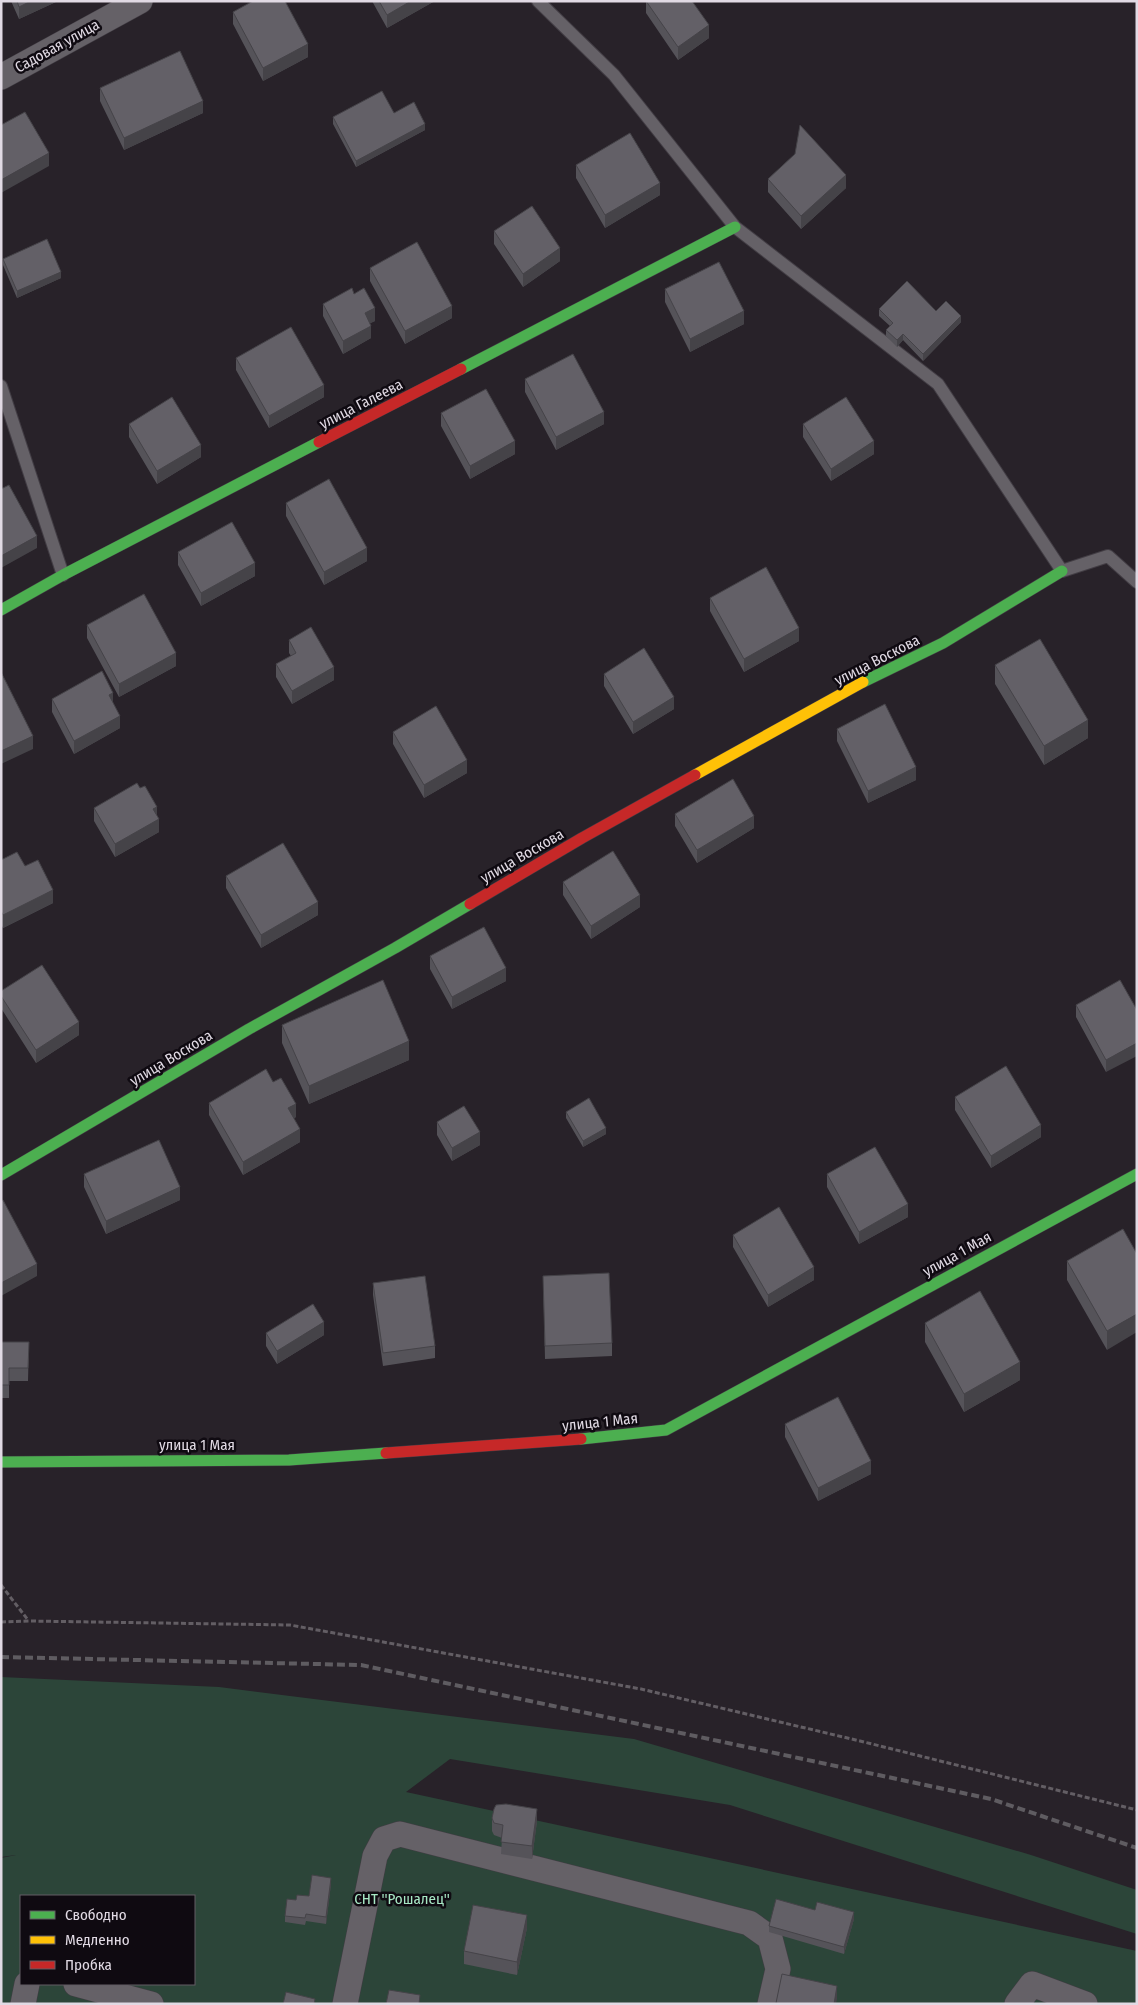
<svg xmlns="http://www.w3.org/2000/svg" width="1138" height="2005" font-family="'Fira Sans Condensed',sans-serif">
	<rect width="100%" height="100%" fill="#282229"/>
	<path fill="#2c4539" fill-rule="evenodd" d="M1,1677L219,1687L634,1739L1031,1855L1137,1890V1934L730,1805L450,1759L406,1792L1137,1951V2004H1V1858L16,1855L1,1857ZM21,1896H194V1984H21Z"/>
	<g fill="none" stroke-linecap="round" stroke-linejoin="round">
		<g stroke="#423d44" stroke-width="14">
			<path id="lane" d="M538,1L614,75L735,227L938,384L1062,571L1108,556L1137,582
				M1,386L63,575"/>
		</g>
		<g stroke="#423d44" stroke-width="26">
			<path id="street" d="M1,77L140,1
				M76,1984L151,2004
				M23,2004L27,1984
				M345,2004L375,1856L384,1839L400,1834L749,1923L770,1938L778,1969L770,2004
				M1017,2004L1032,1984L1085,2004"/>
		</g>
		<g stroke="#423d44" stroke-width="12">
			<path id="fast" d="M461,369L735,227
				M1,610L63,575L319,442
				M863,682L943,643L1062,571
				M1,1175L249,1029L395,948L470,904
				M581,1439L666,1430L1137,1174
				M1,1462L289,1460L386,1453"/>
		</g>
		<g stroke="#423d44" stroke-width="12">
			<path id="slow" d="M695,775L863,682"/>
		</g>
		<g stroke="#423d44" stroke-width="12">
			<path id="jam" d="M319,442L461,369
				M470,904L582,838L695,775
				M386,1453L581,1439"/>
		</g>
		<path stroke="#635e64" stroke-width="3" stroke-dasharray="5 2.5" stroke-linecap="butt" d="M1,1585L28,1620
			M1,1622L29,1621L290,1625L641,1689L860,1741L1137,1810"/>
		<use href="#lane" stroke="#656167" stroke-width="12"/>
		<use href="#street" stroke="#656167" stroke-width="25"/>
		<use href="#fast" stroke="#4caf50" stroke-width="11"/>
		<use href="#slow" stroke="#ffc107" stroke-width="11"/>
		<use href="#jam" stroke="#c62828" stroke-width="11"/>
		<path stroke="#5f5c61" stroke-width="4" stroke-dasharray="8 4" stroke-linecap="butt" d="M1,1657L361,1665L991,1799L1137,1848"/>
	</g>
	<path fill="#555359" d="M11,1H58L19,19Z
		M372,1H433V2L387,28Z
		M646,1L709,38L678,60L646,13Z
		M233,12L308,57L263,81L233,24Z
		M100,88L203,113L124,150L100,101Z
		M394,113L425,130L356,167L333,124V117Z
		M795,154L846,188L801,229L768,192V179Z
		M576,165L660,195L605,228L576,178Z
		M494,231L560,261L523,287L494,244Z
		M3,259L61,278L17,298L3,265Z
		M370,268L452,318L405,344L370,281Z
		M665,289L744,324L690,352L665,302Z
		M354,294L375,321L370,323L371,338L343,354L323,316V304Z
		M879,309L936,311L961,322L923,361L903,340L897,347L886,336V330L890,326L879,316Z
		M236,358L324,397L269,428L236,370Z
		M525,379L604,424L556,450L525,392Z
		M441,413L515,454L470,479L441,426Z
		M129,424L201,457L157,484L129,437Z
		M803,424L874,454L831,481L803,437Z
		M286,503L367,561L324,585L286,516Z
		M178,552L255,576L201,606L178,565Z
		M710,598L799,641L744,672L710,611Z
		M87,625L176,666L119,697L87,638Z
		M289,640L334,680L292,704L276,677V664L291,656L289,653Z
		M995,665L1088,738L1044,765L995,684Z
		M604,674L674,709L633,734L604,686Z
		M52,699L113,703L120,728L74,754L52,712Z
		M837,729L916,780L868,803L837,741Z
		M393,732L467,773L424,798L393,744Z
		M94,808L157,816L159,832L115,857L94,821Z
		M675,814L754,828L697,863L675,826Z
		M1,860L25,866L53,903L3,928L1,924Z
		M226,876L318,915L261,948L226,888Z
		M563,882L640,907L591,939L563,895Z
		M430,956L506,981L452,1009L430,969Z
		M1,991L79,1035L36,1063L1,1008Z
		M1076,1005L1137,1010L1106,1072L1076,1017Z
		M282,1025L409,1060L309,1104L282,1043Z
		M273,1082L296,1117L294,1118L300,1142L243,1175L209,1115V1103Z
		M955,1097L1041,1137L991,1168L955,1110Z
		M566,1112L606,1134L583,1147L566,1118Z
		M437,1122L480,1145L452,1161L437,1135Z
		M84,1174L180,1200L106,1234L84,1187Z
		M827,1174L908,1217L859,1244L827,1187Z
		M1123,1229L1107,1350L1067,1280V1261Z
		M733,1235L814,1280L768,1307L733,1247Z
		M543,1276L612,1343V1356L545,1359Z
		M373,1283L435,1346V1358L383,1366L373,1295Z
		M925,1323L1020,1380L964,1412L925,1342Z
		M266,1333L324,1335L277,1364L266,1346Z
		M1,1342H29L28,1381H9V1398H1Z
		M785,1424L871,1474L818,1501L785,1437Z
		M492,1818L537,1821L532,1859L501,1854L502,1838L494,1835L492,1831Z
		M331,1884L326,1924L306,1921L305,1925L285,1922V1916L296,1900L309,1896Z
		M815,1910L854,1919L844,1954L769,1932V1926Z
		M527,1928L517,1975L464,1964V1951Z"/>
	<path fill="#454348" d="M31,1H58L19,19V7Z
		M411,1L433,2L387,28V15Z
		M709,25V38L678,60V47Z
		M308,44V57L263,81V68Z
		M203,101V113L124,150V138Z
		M425,124V130L356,167V161Z
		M49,153V166L1,193V180Z
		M846,175V188L801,229V216Z
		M660,183V195L605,228V215Z
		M560,248V261L523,287V274Z
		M61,272V278L17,298V291Z
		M452,306V318L405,344V331Z
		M375,308V321L365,326V313Z
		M744,311V324L690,352V339Z
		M961,316V322L923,361V354Z
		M371,326V338L343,354V341Z
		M903,334V340L897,347V340Z
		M324,385V397L269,428V416Z
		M604,412V424L556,450V437Z
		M515,441V454L470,479V466Z
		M874,441V454L831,481V469Z
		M201,445V457L157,484V471Z
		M37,536V548L1,568V556Z
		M367,548V561L324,585V572Z
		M255,563V576L201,606V593Z
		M799,628V641L744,672V659Z
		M176,653V666L119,697V684Z
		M334,667V680L292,704V691Z
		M113,693V706L109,695Z
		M674,697V709L633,734V722Z
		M120,716V728L74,754V741Z
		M1088,720V738L1044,765V746Z
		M33,736V749L1,764V751Z
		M467,760V773L424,798V785Z
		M916,767V780L868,803V791Z
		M157,807V820L153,809Z
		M754,816V828L697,863V850Z
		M159,819V832L115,857V844Z
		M53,890V903L3,928V915Z
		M640,895V907L591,939V926Z
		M318,902V915L261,948V935Z
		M506,968V981L452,1009V997Z
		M79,1022V1035L36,1063V1050Z
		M409,1041V1060L309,1104V1086Z
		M1137,1043V1056L1106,1072V1060Z
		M296,1104V1117L288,1121V1108Z
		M1041,1125V1137L991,1168V1156Z
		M606,1128V1134L583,1147V1141Z
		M300,1129V1142L243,1175V1162Z
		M480,1132V1145L452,1161V1148Z
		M180,1187V1200L106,1234V1221Z
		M908,1204V1217L859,1244V1232Z
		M37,1264V1276L1,1296V1283Z
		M814,1267V1280L768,1307V1295Z
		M1137,1314V1332L1107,1350V1331Z
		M324,1322V1335L277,1364V1351Z
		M1020,1362V1380L964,1412V1394Z
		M871,1461V1474L818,1501V1488Z
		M537,1809V1821L532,1859V1846Z
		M331,1878V1884L326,1924V1917Z
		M854,1912V1919L844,1954V1947Z
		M527,1915V1928L517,1975V1962Z
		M837,1986V1999L836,2004H834Z"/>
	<path fill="#636067" stroke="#454348" d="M17,1H31L19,7Z
		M253,1H285L308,44L263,68L233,12Z
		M379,1H411L387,15Z
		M646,1H692L709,25L678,47Z
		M180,51L203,101L124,138L100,88Z
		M382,91L394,113L414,102L425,124L356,161L333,117Z
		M25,112L49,153L1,180V125Z
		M800,125L846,175L801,216L768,179L795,154Z
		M630,133L660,183L605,215L576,165Z
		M532,206L560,248L523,274L494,231Z
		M47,239L61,272L17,291L3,259Z
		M417,242L452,306L405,331L370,268Z
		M719,262L744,311L690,339L665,289Z
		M907,281L936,311L946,301L961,316L923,354L903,334L897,340L886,330L893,323L879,309Z
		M352,288L354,294L364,288L375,308L365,313L371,326L343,341L323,304Z
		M291,327L324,385L269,416L236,358Z
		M573,354L604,412L556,437L525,379Z
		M486,389L515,441L470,466L441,413Z
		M172,397L201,445L157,471L129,424Z
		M846,397L874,441L831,469L803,424Z
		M329,479L367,548L324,572L286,503Z
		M9,485L37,536L1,556V489Z
		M232,522L255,563L201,593L178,552Z
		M766,567L799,628L744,659L710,598Z
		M144,594L176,653L119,684L87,625Z
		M311,627L334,667L292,691L276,664L296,653L289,640Z
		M1040,639L1088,720L1044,746L995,665Z
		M644,648L674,697L633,722L604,674Z
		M102,671L113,693L109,695L120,716L74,741L52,699Z
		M1,672L33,736L1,751Z
		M885,704L916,767L868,791L837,729Z
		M436,706L467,760L424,785L393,732Z
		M733,779L754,816L697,850L675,814Z
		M137,783L140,788L145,786L157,807L153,809L159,819L115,844L94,808Z
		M283,843L318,902L261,935L226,876Z
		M613,851L640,895L591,926L563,882Z
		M17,852L25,866L38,860L53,890L3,915L1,911V860Z
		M484,927L506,968L452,997L430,956Z
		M42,965L79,1022L36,1050L1,996V991Z
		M383,980L409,1041L309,1086L282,1025Z
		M1120,980L1137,1010V1043L1106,1060L1076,1005Z
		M1006,1066L1041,1125L991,1156L955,1097Z
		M266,1069L273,1082L281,1078L296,1104L288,1108L300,1129L243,1162L209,1103Z
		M589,1098L606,1128L583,1141L566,1112Z
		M464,1106L480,1132L452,1148L437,1122Z
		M159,1140L180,1187L106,1221L84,1174Z
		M875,1147L908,1204L859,1232L827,1174Z
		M3,1200L37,1264L1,1283V1201Z
		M779,1207L814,1267L768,1295L733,1235Z
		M1123,1229L1137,1254V1314L1107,1331L1067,1261Z
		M609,1273L612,1343L545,1346L543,1276Z
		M425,1276L435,1346L383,1353L373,1283Z
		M980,1291L1020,1362L964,1394L925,1323Z
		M313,1304L324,1322L277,1351L266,1333Z
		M1,1342H29L28,1368H9V1385H1Z
		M838,1397L871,1461L818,1488L785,1424Z
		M506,1804L537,1809L532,1846L501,1842L503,1825L494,1823L492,1818L494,1809L496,1805Z
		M312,1875L331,1878L326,1917L306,1914L305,1918L285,1916L287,1899L296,1900L297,1895L309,1896Z
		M776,1899L815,1910L817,1902L854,1912L844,1947L769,1926Z
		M473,1905L527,1915L517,1962L464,1951Z
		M782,1974L837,1986L834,2004H780L776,2003Z
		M389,1990L420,1995L419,2004H386Z
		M286,1992L315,1999L314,2004H283Z"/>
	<g text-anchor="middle" stroke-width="5" stroke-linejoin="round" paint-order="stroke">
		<g font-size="15" fill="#e1dae4" stroke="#0f0a11">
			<text transform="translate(57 46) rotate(-29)" y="5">Садовая улица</text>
			<text transform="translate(361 404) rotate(-27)" y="5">улица Галеева</text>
			<text transform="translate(877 660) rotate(-27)" y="5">улица Воскова</text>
			<text transform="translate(522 856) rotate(-30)" y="5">улица Воскова</text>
			<text transform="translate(171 1058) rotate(-31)" y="5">улица Воскова</text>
			<text transform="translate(957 1254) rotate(-29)" y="5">улица 1 Мая</text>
			<text transform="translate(600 1422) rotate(-6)" y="5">улица 1 Мая</text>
			<text x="197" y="1450">улица 1 Мая</text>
		</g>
		<g font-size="15" fill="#a7e8c5" stroke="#0f0a11">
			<text x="402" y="1904">СНТ ''Рошалец''</text>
		</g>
	</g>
	<rect width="1138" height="2005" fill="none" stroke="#e1dae4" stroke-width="5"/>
	<rect x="20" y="1895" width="175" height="90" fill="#0f0a11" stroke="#635d65"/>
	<rect x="30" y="1911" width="25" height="8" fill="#4caf50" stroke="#635d65"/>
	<text x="65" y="1920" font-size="15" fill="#e1dae4">Свободно</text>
	<rect x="30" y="1936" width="25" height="8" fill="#ffc107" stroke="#635d65"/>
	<text x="65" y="1945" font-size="15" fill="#e1dae4">Медленно</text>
	<rect x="30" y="1961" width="25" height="8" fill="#c62828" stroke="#635d65"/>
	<text x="65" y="1970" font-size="15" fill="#e1dae4">Пробка</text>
</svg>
